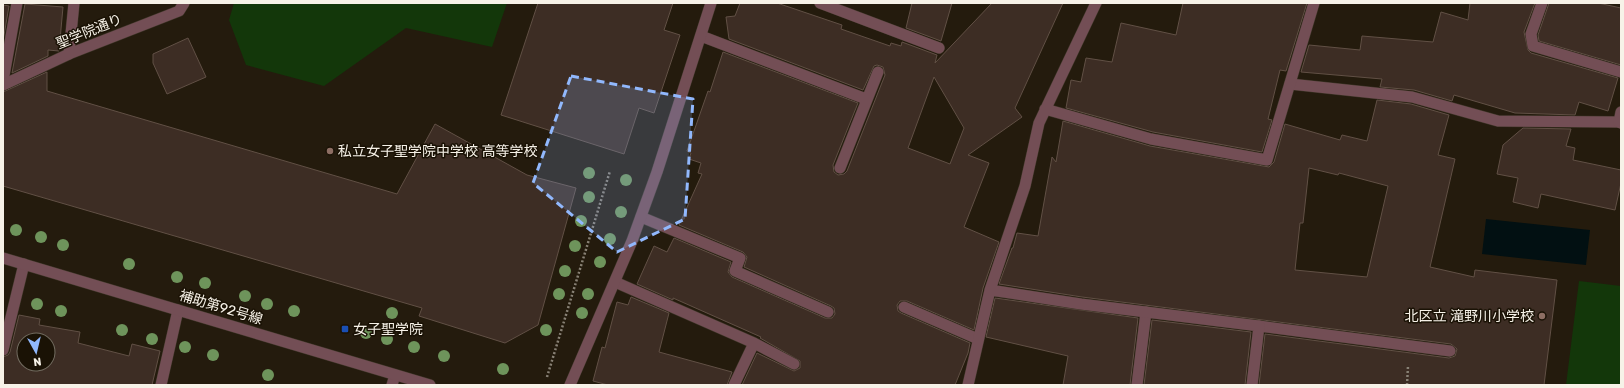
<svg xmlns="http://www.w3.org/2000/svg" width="1624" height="388" font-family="Rubik,'Noto Sans JP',sans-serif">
	<rect width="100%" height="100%" fill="#241b0d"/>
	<path fill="#13370a" d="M234,3H507L492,47L406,28L324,86L246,65L229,20Z
		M1579,281L1621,286V385H1566Z"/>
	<path fill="#021012" d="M1486,219L1590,230L1586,265L1482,254Z"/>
	<path fill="#3d2d24" stroke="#615045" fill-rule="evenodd" d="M538,3H673L664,30L680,35L654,113L639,108L624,154L501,115Z
		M740,3H777L842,25L841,29L890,46L891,43L901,46L902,42L937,55L935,63L992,3H1063L1015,108L1022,117L968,155L989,163L964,227L999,242L983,288L974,330L907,301H900L897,305L898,311L901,313L970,343L968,353L955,385H742L757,353L794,371L800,368V361L760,338L761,337L673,298V300L637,284L654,246L667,252L674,238L731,262L728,272L732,277L825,318H832L835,314L834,308L831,306L744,267L747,257L743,252L679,225L702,174L698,173L701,163L689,159L691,153L687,151L708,91L710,92L723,52L858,103L833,165L834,172L838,175L844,174L847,171L885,75L883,67L877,65L874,66L863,90L729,39L726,17L735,16ZM934,77L964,128L950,164L908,148Z
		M912,3H952L941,41L906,28Z
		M1183,3H1307L1286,71L1280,70L1268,119L1272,120L1262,152L1153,132L1066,108L1071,80L1081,82L1086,58L1112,62L1121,23L1176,35Z
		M1470,3H1535L1524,32L1528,50L1531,53L1618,78L1608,111L1579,102L1575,115L1515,113L1454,95L1452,101L1414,90L1380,87L1382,79L1301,72L1309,45L1360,50L1362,36L1433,42L1441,12L1468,20Z
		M1549,3H1598L1621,8V65L1539,41L1538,35Z
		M25,4L63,7L59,51L48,50V56L12,73Z
		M3,5L9,6L3,41Z
		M188,38L206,77L167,94L153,63V54Z
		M47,72V91L397,194L435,124L527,175L576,188L538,325L505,343L419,316L422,308L3,186V92Z
		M1377,100L1411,104L1449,115L1438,155L1455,159L1430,267L1474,277L1475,270L1557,280L1544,385H1259L1265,334L1449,358L1455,356L1457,349L1451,344L1082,297L999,284L1012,248H1013L1017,233L1038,236L1052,157L1056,162L1063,121L1150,146L1269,167L1274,162L1285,124L1340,140L1342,135L1367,141ZM1309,168L1338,175L1339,173L1388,186L1367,277L1295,270L1300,223H1303Z
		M1523,128L1571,129L1566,146L1575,148L1573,160L1621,170V183L1615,210L1541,194L1538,208L1513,202L1518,178L1497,174L1503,145Z
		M631,297L669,313L659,352L732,372L727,385H608L593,381L602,347L605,348L617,302L628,305Z
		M995,298L1138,318L1130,385H1063L1068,356L986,337Z
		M19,315L40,319L39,325L80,332L78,343L129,356L132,344L160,351L152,385H3V357L8,355L10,352ZM24,340H48V364H24Z
		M1152,320L1251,332L1245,385H1144Z"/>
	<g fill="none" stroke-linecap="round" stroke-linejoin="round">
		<g stroke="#3d3527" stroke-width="12">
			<path id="service" d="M820,3L939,48
				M701,36L866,99
				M69,54L74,3
				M3,81L17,3
				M1290,84L1412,97L1498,121L1619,122
				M840,168L878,72
				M641,217L740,258L735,271L828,312
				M615,282L754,343L794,364
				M904,307L978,339
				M1259,326L1450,351
				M3,350L24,264
				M734,385L754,343
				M1137,385L1146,312"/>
		</g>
		<g stroke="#3d3527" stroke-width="12">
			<path id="minor" d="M1542,3L1531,34L1533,46L1621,72
				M3,85L69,54L179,11L184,3
				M1045,109L1151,139L1267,160L1314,3
				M1621,112L1619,122L1621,123
				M990,290L1081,304L1259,326L1252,385
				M161,385L178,310
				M392,385L395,375
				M570,385L632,241L657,172L711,3
				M968,385L990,290L1025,186L1039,123L1096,3"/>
		</g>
		<g stroke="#3d3527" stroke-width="12">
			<path id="tertiary" d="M3,258L430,385"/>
		</g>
		<path stroke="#888175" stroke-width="2.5" stroke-dasharray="2 2" stroke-linecap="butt" d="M547,377L610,171
			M1407,385L1408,366"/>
		<use href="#service" stroke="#734e55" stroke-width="11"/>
		<use href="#minor" stroke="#734e55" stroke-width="11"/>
		<use href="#tertiary" stroke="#734e55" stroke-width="11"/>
	</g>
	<g fill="#6e945b">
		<circle cx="589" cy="173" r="6"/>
		<circle cx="626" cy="180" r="6"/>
		<circle cx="589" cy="197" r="6"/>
		<circle cx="621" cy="212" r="6"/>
		<circle cx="581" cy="221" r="6"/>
		<circle cx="16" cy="230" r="6"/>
		<circle cx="41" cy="237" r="6"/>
		<circle cx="610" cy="239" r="6"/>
		<circle cx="63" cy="245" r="6"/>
		<circle cx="575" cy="246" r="6"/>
		<circle cx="600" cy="262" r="6"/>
		<circle cx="129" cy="264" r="6"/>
		<circle cx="565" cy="271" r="6"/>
		<circle cx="177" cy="277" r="6"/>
		<circle cx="205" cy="283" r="6"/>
		<circle cx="559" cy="294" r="6"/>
		<circle cx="588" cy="294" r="6"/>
		<circle cx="245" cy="296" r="6"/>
		<circle cx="37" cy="304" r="6"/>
		<circle cx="267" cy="304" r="6"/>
		<circle cx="61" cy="311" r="6"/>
		<circle cx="294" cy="311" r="6"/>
		<circle cx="392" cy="313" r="6"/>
		<circle cx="582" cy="313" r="6"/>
		<circle cx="122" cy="330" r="6"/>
		<circle cx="546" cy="330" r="6"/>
		<circle cx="366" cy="333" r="6"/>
		<circle cx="152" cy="339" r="6"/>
		<circle cx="387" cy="339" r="6"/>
		<circle cx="185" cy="347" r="6"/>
		<circle cx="414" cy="347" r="6"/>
		<circle cx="213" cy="355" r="6"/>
		<circle cx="444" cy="356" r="6"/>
		<circle cx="503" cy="369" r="6"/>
		<circle cx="268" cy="375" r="6"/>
	</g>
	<path fill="#91b8fd" fill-opacity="0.2" stroke="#91b8fd" stroke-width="3" stroke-dasharray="8 5" stroke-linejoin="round" d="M571,76L693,99L685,219L617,252L533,183Z"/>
	<g fill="#8d6e63" stroke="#1a1205" stroke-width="1.5">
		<circle cx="330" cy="151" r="4"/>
		<circle cx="1542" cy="316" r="4"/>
	</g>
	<rect fill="#1a4fb4" stroke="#1a1205" stroke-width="1.5" x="341" y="325" width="8" height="8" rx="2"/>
	<g text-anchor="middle" stroke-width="3" stroke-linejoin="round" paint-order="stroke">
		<g font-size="14" fill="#f7f2e8" stroke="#1a1205">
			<text transform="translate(89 31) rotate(-22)" y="5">聖学院通り</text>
			<text transform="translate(221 307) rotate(17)" y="5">補助第92号線</text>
		</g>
		<g font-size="14" fill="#f7f2e8" stroke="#1a1205" text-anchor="start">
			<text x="338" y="156">私立女子聖学院中学校 高等学校</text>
			<text x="1534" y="321" text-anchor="end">北区立 滝野川小学校</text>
			<text x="353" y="334">女子聖学院</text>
		</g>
	</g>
	<rect width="1624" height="388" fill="none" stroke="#f7f2e8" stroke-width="8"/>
	<g transform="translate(36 352) rotate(172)"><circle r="19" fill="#1a1205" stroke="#726c60"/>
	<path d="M0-3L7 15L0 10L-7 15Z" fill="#91b8fd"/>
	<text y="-6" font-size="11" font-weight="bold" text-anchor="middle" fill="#f7f2e8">N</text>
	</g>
</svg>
